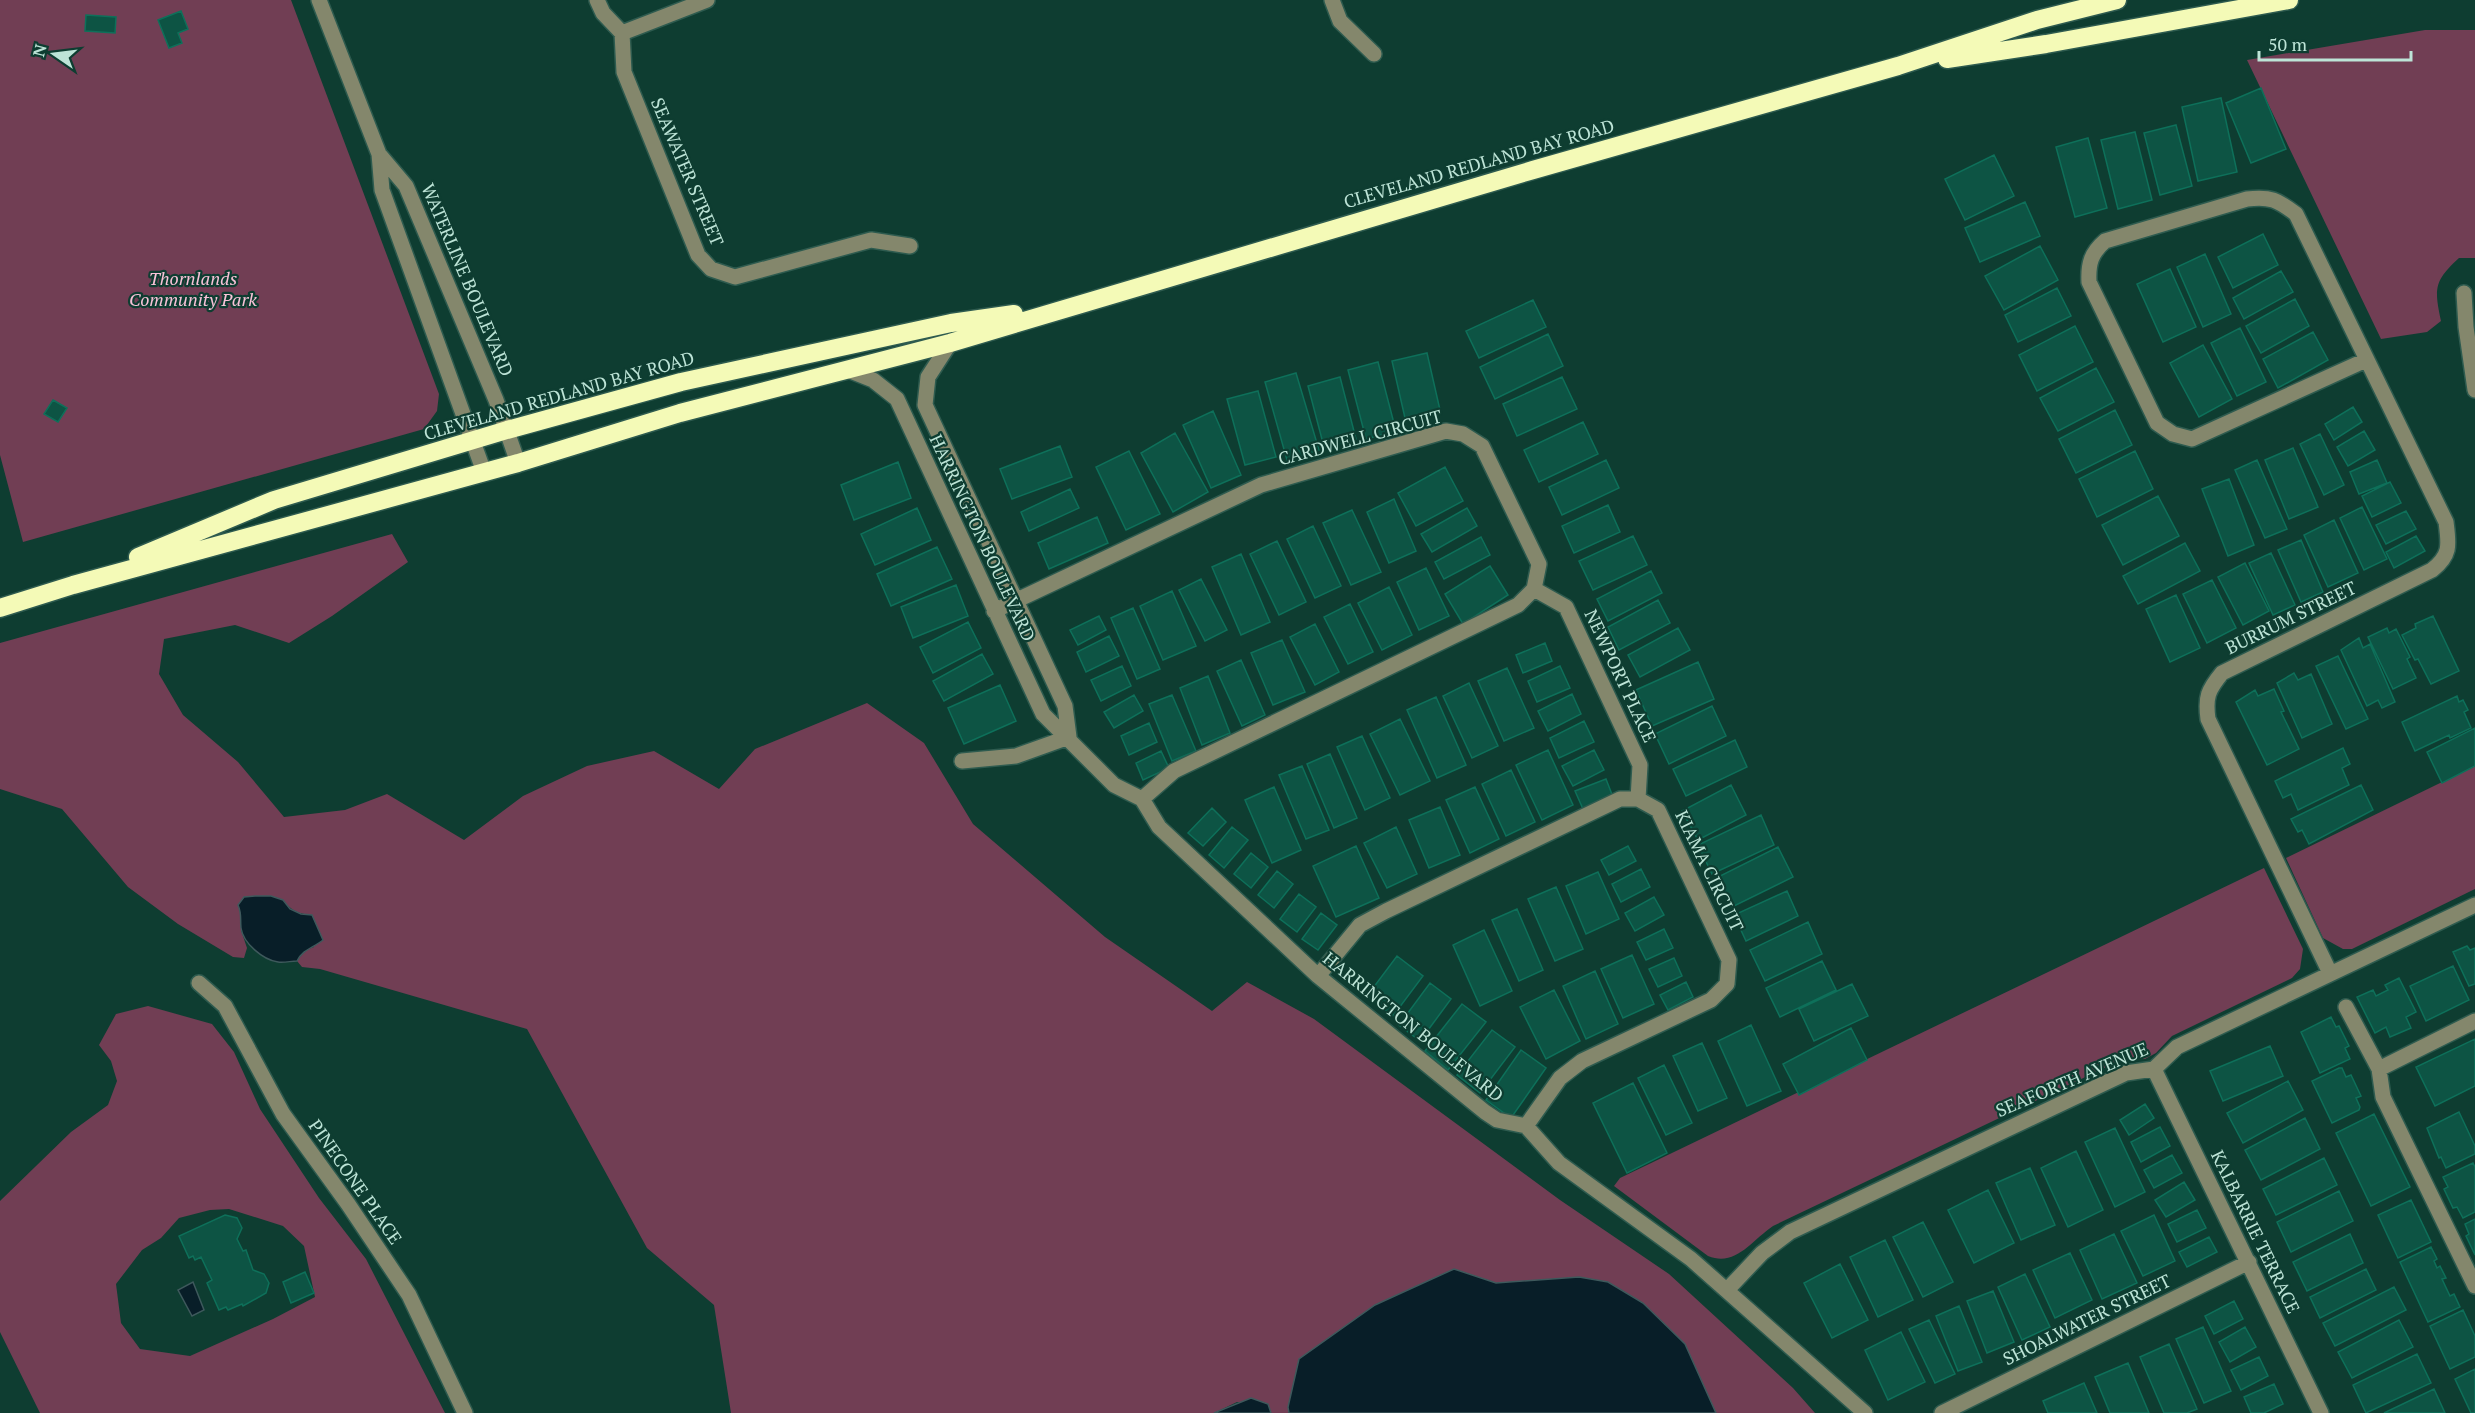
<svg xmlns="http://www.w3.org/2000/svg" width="2475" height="1413" font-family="'PT Serif',serif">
	<rect width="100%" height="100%" fill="#0e3d31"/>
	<path fill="#713e54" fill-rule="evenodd" d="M0,0H291L439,394L437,411L424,429L23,542L0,455Z
		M2425,30H2475V258H2459C2434,281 2434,288 2441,321L2427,332L2381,339L2247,60Z
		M392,534L408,562L332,616L289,643L235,625L164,639L159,674L183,715L238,762L284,817L345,810L387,794L464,840L523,796L587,766L654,751L719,789L755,749L867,703L924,743L973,824L1105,937L1212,1011L1247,982L1314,1019L1560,1200L1669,1274L1793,1388L1815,1413H1716L1685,1344L1537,1281L1496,1283L1454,1269L1288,1407L1289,1413H1271L1268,1404L1237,1402L1214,1413H731L714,1305L647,1248L527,1029L320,969L302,967L297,961L303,951L314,947L312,915C299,914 291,911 283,900L242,914L241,930L247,948L244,958L233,957L178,924L128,887L62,809L0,789V643Z
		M2475,766V889L2352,949H2343L2323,938L2286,858Z
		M2264,868L2303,949L2300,969L2292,978L2172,1036L2156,1053L2145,1059L2121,1060L1773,1226C1751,1241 1736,1267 1708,1256L1614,1186L1620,1178Z
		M148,1006L212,1024L234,1052L260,1109L319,1198L366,1259L445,1413H40L0,1332V1201L71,1132L108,1105L117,1081L111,1061L99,1045L116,1014ZM229,1209L283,1226L304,1246L315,1297L273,1319L190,1356L140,1349L121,1323L116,1284L142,1250L161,1238L179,1218L210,1210Z"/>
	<path fill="#081e28" stroke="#3e595c" stroke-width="1.5" d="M255,896H271L283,900L290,909L301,914L312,915L323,940C313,948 303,949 297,961C291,961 284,963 278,962C263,960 243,943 241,928C240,919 242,914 238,905L244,897Z
		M1454,1269L1496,1283L1579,1277L1608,1282L1643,1303L1685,1344L1716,1413H1289L1288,1407L1299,1359L1375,1305Z
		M193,1282L204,1310L192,1316L178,1290Z
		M1251,1398L1268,1404L1271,1413H1214Z"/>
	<path fill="#0d5444" stroke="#0e705a" stroke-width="1.5" d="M181,11L188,29L178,33L182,43L169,48L158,20Z
		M86,15L116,17L115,33L85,31Z
		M2261,88L2286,149L2251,163L2226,103Z
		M2221,98L2237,172L2198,181L2182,107Z
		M2176,125L2192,186L2160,195L2144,133Z
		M2135,132L2152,200L2118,209L2101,140Z
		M2088,138L2107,208L2075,217L2056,147Z
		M1994,155L2014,196L1965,220L1945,179Z
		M2025,202L2040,236L1980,262L1965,228Z
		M2263,234L2278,265L2233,288L2218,257Z
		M2040,246L2058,280L2004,310L1985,276Z
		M2205,254L2231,314L2203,327L2177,267Z
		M2170,269L2196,327L2163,342L2137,284Z
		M2281,271L2293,292L2244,319L2233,298Z
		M2057,288L2071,316L2018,342L2005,315Z
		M2295,299L2309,326L2261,353L2246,326Z
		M1533,300L1546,327L1479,358L1466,331Z
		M2075,326L2093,362L2037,391L2019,355Z
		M2240,328L2266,382L2237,396L2211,343Z
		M2313,332L2328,360L2278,388L2263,359Z
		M1548,334L1563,366L1495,399L1480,367Z
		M2203,345L2232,399L2199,417L2170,363Z
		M1427,353L1440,410L1405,418L1392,361Z
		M1378,362L1396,431L1366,439L1348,370Z
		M2096,368L2114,402L2058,431L2040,398Z
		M1296,373L1319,450L1287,460L1265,382Z
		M1340,377L1356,439L1324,447L1308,386Z
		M1562,377L1577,409L1517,436L1503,404Z
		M1258,391L1276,457L1245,465L1227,399Z
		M53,400L67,408L58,422L44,414Z
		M2353,407L2362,422L2334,440L2325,424Z
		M2115,410L2132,445L2076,473L2059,439Z
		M1213,411L1241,475L1211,488L1183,425Z
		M1583,422L1598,454L1539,482L1524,450Z
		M2364,431L2375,450L2348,466L2337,447Z
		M1175,433L1208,492L1173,512L1141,453Z
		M2320,434L2344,485L2324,495L2300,444Z
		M1060,446L1072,477L1012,499L1000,469Z
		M2293,448L2318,507L2289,519L2265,460Z
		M1129,451L1160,514L1126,530L1096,467Z
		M2135,451L2153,489L2097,517L2079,479Z
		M1606,460L1619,488L1562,515L1549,487Z
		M2257,460L2287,529L2265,538L2235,470Z
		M2377,460L2387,483L2359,494L2350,472Z
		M898,462L911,498L854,520L841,485Z
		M1445,467L1463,501L1416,526L1398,493Z
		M2229,479L2254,545L2228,556L2202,489Z
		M2390,482L2401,503L2372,517L2362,496Z
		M1070,489L1079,508L1029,531L1021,512Z
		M2158,496L2179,536L2123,565L2102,525Z
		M1394,499L1416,551L1389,563L1367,512Z
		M1608,505L1620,532L1574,553L1562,526Z
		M2362,507L2387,559L2364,570L2340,518Z
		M917,508L931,540L875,565L861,534Z
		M1467,508L1477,526L1432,552L1421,534Z
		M1352,510L1381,572L1351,585L1323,523Z
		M2406,511L2416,529L2386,544L2376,525Z
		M1097,517L1108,543L1049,569L1038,543Z
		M2334,520L2358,573L2328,587L2304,535Z
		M1313,526L1341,586L1315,598L1287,539Z
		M1633,536L1647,565L1593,590L1579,561Z
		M2416,536L2425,551L2394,568L2386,552Z
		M1481,537L1490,555L1444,579L1435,562Z
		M2301,540L2323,592L2301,602L2278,550Z
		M1277,541L1306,602L1279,615L1250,554Z
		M2185,543L2200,571L2138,604L2123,576Z
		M937,547L952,579L891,606L877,574Z
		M2271,553L2295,605L2273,615L2249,563Z
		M1241,554L1270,622L1241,635L1212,567Z
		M2245,563L2269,611L2243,625L2218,577Z
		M1490,566L1508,595L1463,624L1445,594Z
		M1426,568L1449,616L1419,630L1397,582Z
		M1651,571L1662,593L1608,621L1597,599Z
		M1201,579L1227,630L1205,641L1179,590Z
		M2212,580L2236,628L2207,643L2183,594Z
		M956,585L968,616L913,638L901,607Z
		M1389,587L1412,635L1382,650L1358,603Z
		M1172,591L1196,646L1163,660L1140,606Z
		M2176,595L2200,648L2170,662L2146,609Z
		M1658,600L1670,623L1619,650L1608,627Z
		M1350,604L1373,652L1348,664L1324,617Z
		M1133,608L1160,669L1137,679L1111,618Z
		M1099,616L1106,630L1078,645L1070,630Z
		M2433,616L2459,671L2431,684L2418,659L2415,660L2402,635L2416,628L2415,624Z
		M968,622L981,648L933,673L920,647Z
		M1315,624L1339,672L1315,685L1290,637Z
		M1678,628L1690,650L1640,677L1628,655Z
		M2387,628L2389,633L2396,629L2410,657L2407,659L2416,678L2393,689L2368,637Z
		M1109,636L1119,656L1086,672L1077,652Z
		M2359,638L2363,648L2370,644L2395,702L2382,708L2378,700L2367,706L2341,650Z
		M1282,640L1305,692L1273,705L1251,653Z
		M1545,643L1552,661L1523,673L1516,655Z
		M982,654L993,674L944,701L933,681Z
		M2338,656L2368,719L2346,729L2316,666Z
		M1241,660L1265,715L1242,726L1217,671Z
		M1698,662L1714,699L1652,726L1636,690Z
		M1122,666L1131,686L1101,701L1091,680Z
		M1560,666L1570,688L1537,702L1528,681Z
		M1507,668L1534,728L1504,741L1478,681Z
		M2294,673L2298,680L2311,674L2332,724L2302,738L2277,683Z
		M1208,676L1230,733L1202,745L1180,688Z
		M1469,683L1498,746L1472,758L1443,696Z
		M1000,685L1016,721L964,744L948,708Z
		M2274,689L2284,711L2281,712L2299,749L2267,765L2236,702L2255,690L2258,696Z
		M1572,694L1581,714L1548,731L1538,711Z
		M1134,695L1143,711L1114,728L1104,712Z
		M1172,695L1196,751L1172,761L1149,704Z
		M2457,696L2459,702L2463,700L2468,710L2464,712L2471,728L2450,738L2449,735L2415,751L2402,722Z
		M1436,697L1466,765L1437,778L1407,710Z
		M1712,706L1726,736L1669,764L1655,734Z
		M1400,719L1430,781L1400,795L1370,734Z
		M1584,721L1594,742L1559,758L1550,738Z
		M1149,723L1157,742L1129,755L1121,736Z
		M2475,728V766L2442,783L2427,752Z
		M1362,736L1390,798L1365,810L1337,747Z
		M1735,740L1747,767L1686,796L1673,769Z
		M2343,748L2350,764L2342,768L2349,785L2298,810L2291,794L2283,798L2275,781Z
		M1548,750L1573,805L1542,820L1516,765Z
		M1594,750L1604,770L1573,786L1562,766Z
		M1161,751L1169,768L1143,780L1136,763Z
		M1330,754L1357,818L1334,828L1307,764Z
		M1302,766L1329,830L1306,839L1279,775Z
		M1511,770L1535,822L1506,836L1482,784Z
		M1606,779L1613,797L1583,809L1575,791Z
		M1731,785L1746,815L1698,840L1682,811Z
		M2361,785L2373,810L2309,844L2302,830L2298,832L2291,819Z
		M1274,787L1301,850L1272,863L1245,800Z
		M1475,787L1499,839L1470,853L1446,800Z
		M1440,807L1460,855L1429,868L1409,820Z
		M1212,808L1226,822L1203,846L1188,833Z
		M1761,815L1774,845L1712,874L1698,845Z
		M1232,827L1248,840L1224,868L1209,855Z
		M1396,827L1417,874L1387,888L1364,843Z
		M1356,846L1379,898L1336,917L1313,866Z
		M1628,846L1636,861L1609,875L1601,860Z
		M1778,847L1793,877L1732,907L1718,877Z
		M1251,853L1268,867L1251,888L1234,874Z
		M1641,869L1650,887L1621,902L1612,884Z
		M1277,871L1293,884L1274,908L1258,895Z
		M1598,872L1619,919L1586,934L1566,886Z
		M1556,887L1583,949L1555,961L1528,899Z
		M1787,891L1798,916L1746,941L1734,915Z
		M1299,894L1316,907L1297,932L1280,919Z
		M1654,897L1664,915L1635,931L1625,913Z
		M1517,909L1543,970L1519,981L1492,920Z
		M1321,913L1337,925L1318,950L1302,939Z
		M1808,922L1822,954L1765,981L1750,950Z
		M1664,929L1673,948L1646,960L1637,942Z
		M1484,930L1512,991L1480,1006L1453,945Z
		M2467,946L2470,950L2475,948V984L2469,986L2453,952Z
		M1632,955L1654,1004L1623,1018L1601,969Z
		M1397,956L1423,976L1393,1016L1367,996Z
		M1674,958L1682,976L1658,987L1649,969Z
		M1822,961L1836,990L1780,1017L1766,988Z
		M2453,966L2469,1000L2426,1021L2410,986Z
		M1595,971L1618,1024L1586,1039L1563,986Z
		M2399,978L2416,1012L2406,1017L2411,1028L2390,1037L2386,1027L2375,1033L2357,997L2373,990L2376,996L2388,990L2385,985Z
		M1686,982L1693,997L1668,1010L1660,995Z
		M1430,983L1451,999L1420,1041L1399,1025Z
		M1852,984L1868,1016L1814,1041L1799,1009Z
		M1554,990L1580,1041L1546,1059L1520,1007Z
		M1462,1004L1486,1022L1448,1070L1425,1051Z
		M2331,1017L2336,1027L2339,1026L2349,1046L2345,1048L2350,1059L2320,1073L2301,1032Z
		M1751,1025L1781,1091L1747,1106L1718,1041Z
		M1851,1028L1867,1060L1799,1095L1783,1064Z
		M1492,1030L1515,1047L1480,1093L1457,1075Z
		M2475,1039V1086L2435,1106L2416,1067Z
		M1702,1043L1727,1098L1698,1111L1673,1056Z
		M2270,1046L2283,1076L2223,1101L2210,1071Z
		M1521,1050L1546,1068L1511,1118L1486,1100Z
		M1664,1065L1692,1123L1666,1135L1638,1078Z
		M2339,1068H2342L2346,1077L2351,1075L2361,1096L2356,1098L2360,1107L2359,1110L2332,1123L2312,1081Z
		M2288,1081L2303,1110L2243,1143L2227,1113Z
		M1633,1083L1667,1153L1627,1173L1593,1103Z
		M2145,1104L2154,1118L2129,1135L2120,1120Z
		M2459,1112L2475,1146V1154L2446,1168L2441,1157L2439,1158L2427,1128Z
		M2374,1114L2410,1187L2371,1206L2336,1133Z
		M2305,1118L2320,1149L2261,1180L2245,1150Z
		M2160,1127L2170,1146L2141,1162L2131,1142Z
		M2115,1128L2145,1192L2115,1207L2085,1142Z
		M2076,1151L2103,1210L2068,1227L2041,1168Z
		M2172,1155L2182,1173L2154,1188L2144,1170Z
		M2324,1158L2337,1185L2276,1215L2263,1189Z
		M2473,1163L2475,1167V1212L2463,1218L2457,1207L2453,1208L2444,1189L2448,1187L2443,1177Z
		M2030,1168L2055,1225L2021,1240L1996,1183Z
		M2184,1182L2195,1200L2166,1217L2155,1200Z
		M1988,1190L2014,1243L1974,1263L1948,1210Z
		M2339,1191L2353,1221L2291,1252L2277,1222Z
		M2411,1200L2431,1242L2398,1258L2378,1215Z
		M2197,1210L2206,1228L2177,1242L2168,1224Z
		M225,1215L237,1218L242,1228L237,1239L243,1251L246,1250L253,1270L264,1274L269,1283L266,1293L243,1306L242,1304L228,1310L226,1307L219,1310L207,1283L212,1280L201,1257L195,1260L193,1256L189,1258L179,1236Z
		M2154,1215L2175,1261L2143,1276L2121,1231Z
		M2475,1219V1255L2466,1236L2469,1234L2465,1224Z
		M1923,1222L1953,1282L1923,1297L1893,1237Z
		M2114,1234L2137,1283L2102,1299L2080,1250Z
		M2350,1234L2363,1263L2307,1291L2293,1262Z
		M2209,1237L2217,1252L2187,1267L2179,1252Z
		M1885,1240L1913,1300L1878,1317L1850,1257Z
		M2431,1247L2437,1259L2434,1261L2437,1268L2440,1266L2446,1278L2442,1279L2450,1296L2454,1294L2460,1307L2428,1322L2400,1262Z
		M2070,1253L2092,1300L2055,1318L2033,1270Z
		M1840,1264L1868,1320L1832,1338L1804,1283Z
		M2366,1269L2376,1290L2320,1318L2310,1297Z
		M305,1272L314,1293L291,1303L283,1282Z
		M2025,1274L2050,1327L2022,1340L1998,1287Z
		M2394,1287L2406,1310L2335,1346L2323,1323Z
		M1993,1291L2014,1342L1987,1353L1967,1301Z
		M2234,1301L2243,1319L2214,1334L2205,1316Z
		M1959,1306L1982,1362L1958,1371L1936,1316Z
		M2463,1310L2475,1336V1357L2450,1369L2430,1326Z
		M1929,1320L1955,1374L1935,1383L1909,1329Z
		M2399,1320L2413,1347L2352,1378L2338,1352Z
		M2203,1327L2231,1391L2204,1403L2176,1339Z
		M2245,1327L2256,1347L2230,1362L2219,1342Z
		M1901,1332L1925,1382L1888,1400L1865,1350Z
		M2169,1344L2197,1409L2187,1413H2164L2140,1357Z
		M2417,1354L2431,1383L2366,1413L2353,1385Z
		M2259,1357L2268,1376L2241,1390L2231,1370Z
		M2128,1363L2149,1413H2110L2095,1377Z
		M2475,1369V1413H2471L2455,1379Z
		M2084,1383L2097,1413H2048L2043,1401Z
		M2274,1384L2283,1404L2264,1413H2251L2244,1397Z
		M2434,1389L2445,1413H2384Z"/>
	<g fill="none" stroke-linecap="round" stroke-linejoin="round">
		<g stroke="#2e5b4f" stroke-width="18">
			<path id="minor" d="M319,0L379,154L382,190L484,472
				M597,0L603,13L622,33L624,72L698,255L711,269L735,277L871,240L910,246
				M1332,0L1340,21L1374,54
				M622,33L707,0
				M379,154L406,186L496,400L518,463
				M2464,293L2466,327L2475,390
				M950,343L928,377L925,405L1065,706L1069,737
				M848,370L873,380L897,399L1043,714L1114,785L1142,799L1159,827L1318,976L1485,1112L1497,1120L1526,1126L1559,1163L1691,1259L1865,1413
				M1534,589L1566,607L1640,765L1638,799
				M994,611L1261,485L1446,431L1463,434L1482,446L1539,564L1534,589L1518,605L1174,771L1142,799
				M962,761L1016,756L1069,737
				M2330,973L2208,719C2205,697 2208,690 2222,673L2432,570C2451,555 2449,545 2446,522L2296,214C2278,200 2270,196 2247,199L2105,241C2091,253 2088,264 2089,282L2157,423L2173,434L2192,439L2366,360
				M1318,976L1360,925L1386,911L1620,799H1638L1658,810L1729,960L1727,984L1711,1000L1582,1061L1560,1078L1526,1126
				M199,983L225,1006L283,1114L348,1204L409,1295L465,1413
				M2346,1007L2379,1069L2383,1097L2475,1286
				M2154,1069L2321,1413
				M2379,1069L2475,1021
				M1727,1290L1762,1253L1790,1232L2126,1073L2154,1069L2177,1047L2475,905
				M1942,1413L2249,1262"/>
		</g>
		<g stroke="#2e5b4f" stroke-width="21">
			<path id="highway" d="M1947,59L2046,44L2289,0
				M138,557L274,500L507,430L681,382L951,323L1014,314
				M0,608L73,585L518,463L680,413L950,343L1533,170L1898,66L2037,20L2117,0"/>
		</g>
		<use href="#minor" stroke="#84876c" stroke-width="15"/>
		<use href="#highway" stroke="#f4fab7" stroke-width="18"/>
	</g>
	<g text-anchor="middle" stroke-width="4.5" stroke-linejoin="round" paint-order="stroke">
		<g font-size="18" fill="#bde4d7" stroke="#0e3d31">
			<text transform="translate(1479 164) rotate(-16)" y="6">CLEVELAND REDLAND BAY ROAD</text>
			<text transform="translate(687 172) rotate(67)" y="6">SEAWATER STREET</text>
			<text transform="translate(467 280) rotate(67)" y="6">WATERLINE BOULEVARD</text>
			<text transform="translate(559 396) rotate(-16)" y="6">CLEVELAND REDLAND BAY ROAD</text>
			<text transform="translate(1360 438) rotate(-15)" y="6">CARDWELL CIRCUIT</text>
			<text transform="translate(982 538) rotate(65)" y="6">HARRINGTON BOULEVARD</text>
			<text transform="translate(2291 618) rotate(-26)" y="6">BURRUM STREET</text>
			<text transform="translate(1620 676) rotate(65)" y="6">NEWPORT PLACE</text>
			<text transform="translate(1709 871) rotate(64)" y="6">KIAMA CIRCUIT</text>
			<text transform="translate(1413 1027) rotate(39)" y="6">HARRINGTON BOULEVARD</text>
			<text transform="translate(2072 1080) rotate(-23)" y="6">SEAFORTH AVENUE</text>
			<text transform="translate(355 1182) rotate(55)" y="6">PINECONE PLACE</text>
			<text transform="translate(2255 1232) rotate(64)" y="6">KALBARRIE TERRACE</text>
			<text transform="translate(2087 1320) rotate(-26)" y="6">SHOALWATER STREET</text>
		</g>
		<g font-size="18" font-style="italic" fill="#f9c2d8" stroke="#0e3d31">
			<text x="193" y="285">Thornlands<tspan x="193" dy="21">Community Park</tspan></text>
		</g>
	</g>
	<g transform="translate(54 54) rotate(284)" stroke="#0e3d31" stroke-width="4.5" paint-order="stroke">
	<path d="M0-4.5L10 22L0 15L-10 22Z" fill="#bde4d7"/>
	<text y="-9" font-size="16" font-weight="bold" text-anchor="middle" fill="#bde4d7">N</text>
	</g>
	<path d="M2259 51v9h152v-9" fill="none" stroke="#bde4d7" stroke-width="3"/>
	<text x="2268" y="51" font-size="18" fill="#bde4d7" stroke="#0e3d31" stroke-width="4.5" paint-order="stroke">50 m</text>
</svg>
